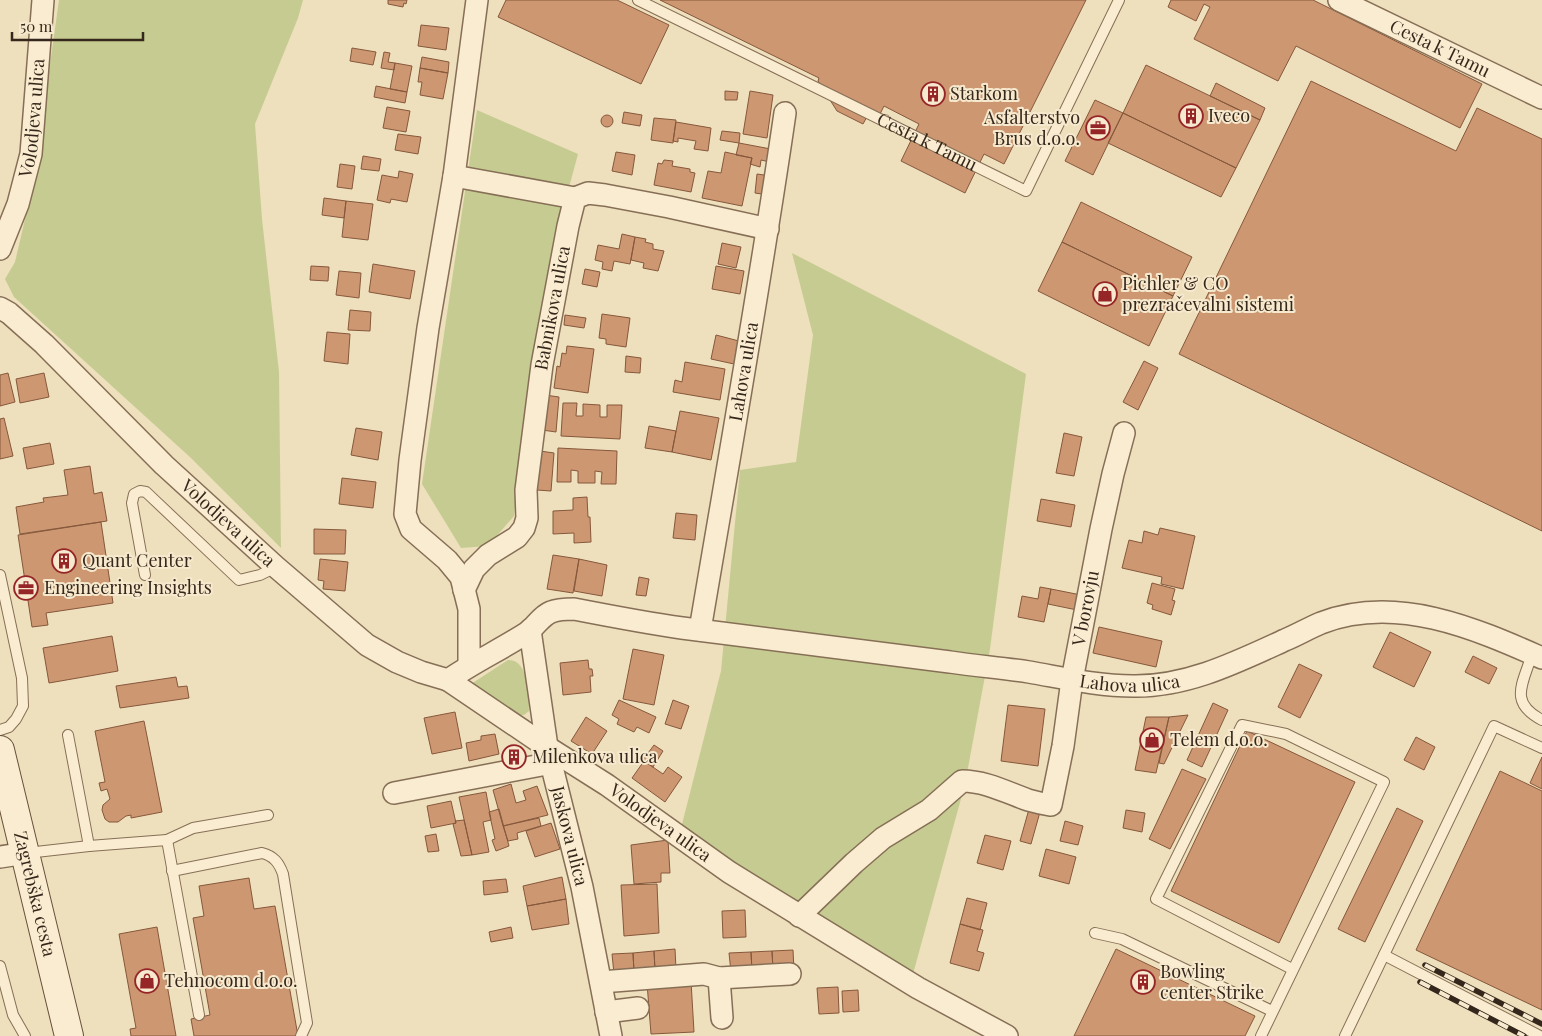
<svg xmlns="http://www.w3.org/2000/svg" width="1542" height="1036" font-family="'Playfair Display',serif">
	<rect width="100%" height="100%" fill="#eedfbd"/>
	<path fill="#c6cc91" d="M59,0H303L298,18L255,124L262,219L279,372L281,548L191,458L14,297L5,279L15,262L33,185Z
		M477,110L578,154L565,202L533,356L514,516L488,546L461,548L422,484Z
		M792,253L1026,374L990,649L965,784L913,974L679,836L721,671L740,470L796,462L813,335Z
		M508,660C529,659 529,697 529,711L524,715H516L471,684Z"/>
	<path fill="#cd9772" stroke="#86583b" d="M388,0H407L406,4L404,3L403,7L388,4Z
		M506,0H617L669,25L641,84L498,17Z
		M660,0H1086L1004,164L984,154L965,193L901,161L919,124L884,106L878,118L869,113L863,124L837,111L818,81L819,78Z
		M1171,0H1313L1482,84L1460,128L1296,46L1278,81L1194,39L1210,7L1204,4L1196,21L1168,7Z
		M421,25L449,28L446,50L418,46Z
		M352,48L376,52L373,65L350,61Z
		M384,52L390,53L388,62L395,63L394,70L381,68Z
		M422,57L449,62L448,73L420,68Z
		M395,63L412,66L407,92L390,89Z
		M1146,65L1260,120L1236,168L1123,113Z
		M420,68L448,73L443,99L420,95L422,82H418Z
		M1311,81L1456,151L1477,108L1542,139V531L1179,354Z
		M1216,83L1265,108L1260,120L1210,96Z
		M376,86L407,92L405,103L374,97Z
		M725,91L738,92L737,100H725Z
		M750,91L773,95L767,138L743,134Z
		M1095,100L1123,113L1093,175L1065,161Z
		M387,107L410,111L406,132L383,128Z
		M624,112L642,115L640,126L622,123Z
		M1123,113L1236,168L1221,197L1108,143Z
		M601 121a6 6 0 1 1 12 0a6 6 0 1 1-12 0Z
		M654,118L676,120L673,143L651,140Z
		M676,122L711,128L708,151L694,149L696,141L678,138V142L673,141Z
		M722,131L740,133L739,143L720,140Z
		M398,134L421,137L418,154L395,150Z
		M739,143L776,150L774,163L761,160L760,167L750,164L752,158L736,155Z
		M616,152L635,155L632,175L612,171Z
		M725,152L752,158L742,206L702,198L708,171L721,173Z
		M363,156L381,159L379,171L361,169Z
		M664,160L673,161L672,166L690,169V172L695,173L691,192L654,185L658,163L662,164Z
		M340,164L355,166L352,189L337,187Z
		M399,171L413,174L407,202L391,199L390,203L377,200L382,175L398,178Z
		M757,174L771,176L768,195L755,193Z
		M324,198L346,201L344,218L322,215Z
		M346,201L373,204L368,240L342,237Z
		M1081,202L1192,257L1173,296L1062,242Z
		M622,234L635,237L630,264L614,261L612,271L602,269L603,262L595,260L598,245L619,249Z
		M635,237L646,239L645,242L653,244V249L664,251L658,271L643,268L644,263L631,260Z
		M1062,242L1173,296L1149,346L1038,291Z
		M722,243L741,247L736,268L718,264Z
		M373,264L415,271L410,299L369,292Z
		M311,266L329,267L328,281L310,280Z
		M716,266L744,271L740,294L712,289Z
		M585,269L600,272L597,287L582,284Z
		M339,271L361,273L359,298L336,295Z
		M350,310L371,312L370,331L348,330Z
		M602,314L630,318L626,347L606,344V339L599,338Z
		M565,315L586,318L584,328L564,325Z
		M327,332L350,334L348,364L324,361Z
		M716,335L739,341L734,364L711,359Z
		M567,346L594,349L588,393L554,388L557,366L560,367L562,353L566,354Z
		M626,356L641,358L640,373L625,372Z
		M1144,361L1158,368L1138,410L1123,402Z
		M685,362L725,369L720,400L673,392L675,380L682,382Z
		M8,373L15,402L0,406V375Z
		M44,373L49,397L20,403L16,379Z
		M545,395L559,397L556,432L542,430Z
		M563,403H577L576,416H583V404L600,405V417H607V405H622L620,439L561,436Z
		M680,411L719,418L711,460L672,452Z
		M4,418L13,456L0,459V419Z
		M649,426L676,431L672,452L645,448Z
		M356,428L382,432L378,460L351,455Z
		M1064,433L1082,437L1074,476L1056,473Z
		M50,443L54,464L27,469L23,448Z
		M558,448L617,451L616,484H601L602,472L595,471V483H578V471L571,470V482H557Z
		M540,451L554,453L551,491L537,490Z
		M90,466L94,494L102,492L107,521L20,534L16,507L44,502L43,498L68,495L64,470Z
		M342,478L376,482L373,508L339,504Z
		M587,497L588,517H590L591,542L574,543V533L553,534V511L573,510V498Z
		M1041,499L1075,505L1071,527L1037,521Z
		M676,513L697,515L695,540L673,538Z
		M101,522L113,603L46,613L48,625L32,627L18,535Z
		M1160,528L1195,536L1183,589L1161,584L1162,577L1122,568L1129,540L1142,543L1144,531L1158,535Z
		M314,529L346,530L345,554H314Z
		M553,555L579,559L573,593L547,589Z
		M320,559L348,562L345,591L323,589L324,581L318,580Z
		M579,559L607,565L602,596L574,591Z
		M639,577L649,579L646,596L636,595Z
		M1152,583L1175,589L1172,600L1175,601L1171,615L1152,609L1153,605L1147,603Z
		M1040,587L1051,589L1044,622L1018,617L1022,596L1038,599Z
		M1051,589L1081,595L1077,610L1048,604Z
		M1099,627L1162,641L1156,667L1093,653Z
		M1390,632L1431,652L1414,687L1373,667Z
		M112,636L118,671L49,683L43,648Z
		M633,649L664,655L654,705L623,699Z
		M1473,656L1497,668L1489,684L1465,672Z
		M588,660L589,669H592L593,676H590L591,692L563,695L560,663Z
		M1299,664L1322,675L1300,718L1278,707Z
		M176,677L178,687L187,686L189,698L120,708L116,686Z
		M619,700L656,717L649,733L637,727L634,732L617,724L619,719L612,715Z
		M673,700L689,706L681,729L665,724Z
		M1213,703L1228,710L1202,767L1187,760Z
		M1008,705L1045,709L1038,766L1001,761Z
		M455,712L462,748L432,754L424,718Z
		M1188,715L1164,764L1159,763L1169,717Z
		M586,717L607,731L592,754L571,741Z
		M1146,717H1169L1156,773L1135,770Z
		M144,721L162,812L131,818V815L126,816L118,822H109L105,819L102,810L103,805L110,799L107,789L101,791L99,783L105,782L95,731Z
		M1247,731L1355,782L1279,943L1171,891Z
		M495,734L499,754L469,761L466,743L481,740V736Z
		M1416,737L1435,747L1424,770L1404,760Z
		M654,745L663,751L653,767L643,760Z
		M520,750L522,761L507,764L506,752Z
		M1542,757V789L1530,783Z
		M644,761L663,774L668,767L682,777L665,802L632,778Z
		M1182,769L1206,779L1170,849L1149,839Z
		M1500,771L1542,791V1010L1416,950Z
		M511,784L516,803L526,800L523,791L537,786L548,815L503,826L493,790Z
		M486,792L491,820L483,822L489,852L472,855L459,797Z
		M451,801L456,823L431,828L427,806Z
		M1397,808L1423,821L1365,942L1338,929Z
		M499,809L509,846L496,851L492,840L495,839L489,812Z
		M1029,809L1040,812L1031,844L1020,841Z
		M1126,810L1145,813L1142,832L1123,828Z
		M539,818L541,826L517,833L518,839L508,841L503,826Z
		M464,820L472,855L461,856L453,824L456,823L455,821Z
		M1065,821L1083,826L1078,845L1060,841Z
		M551,823L560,849L535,857L526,831Z
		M436,834L439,851L428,852L425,836Z
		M985,835L1011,841L1003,870L977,863Z
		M668,840L670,873H661V882L634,884L631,845Z
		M1046,849L1076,857L1069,884L1039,876Z
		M562,877L566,899L527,906L523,886Z
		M249,878L254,909L275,906L298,1036H194L191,1019L210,1015L193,918L204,916L199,886Z
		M506,879L508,892L484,895L483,881Z
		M657,884L659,933L624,936L621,885Z
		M967,898L987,903L980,930L960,924Z
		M566,899L569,924L532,930L527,906Z
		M745,910L746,937L723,938L722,911Z
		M960,924L983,930L977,951L984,953L979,971L950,963Z
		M157,927L176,1036H131L130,1029L136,1028L119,934Z
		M511,927L513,938L491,942L489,932Z
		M675,949L676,969L655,970L654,951Z
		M1116,949L1255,1016L1245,1036H1074Z
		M793,950L794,970H773L772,951Z
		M654,951L655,970L634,972L633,953Z
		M772,951L773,970L752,971L751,952Z
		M751,952L752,971L731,972L729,953Z
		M633,953L634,972L614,974L612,954Z
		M691,981L694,1032L651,1034L647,983Z
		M838,987L839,1013L819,1014L817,988Z
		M858,990L859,1011L843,1012L842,991Z"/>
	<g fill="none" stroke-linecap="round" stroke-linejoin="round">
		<g stroke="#866f56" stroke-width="12">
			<g id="lane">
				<path id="s1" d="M638,0L1026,191L1119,0"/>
				<path d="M0,575L22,678L23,706L16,719L9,727L0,730"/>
				<path d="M145,575L132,503L134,494L140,491L146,492L239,580L260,575L276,567"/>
				<path d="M1532,654C1523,684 1508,702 1542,720"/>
				<path d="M68,735L89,846"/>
				<path d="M167,840L193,828L268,815"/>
				<path d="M27,853L89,846L167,840L199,1015"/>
				<path d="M172,871L262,853C274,856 279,863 283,874L307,1023L301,1036"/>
				<path d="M1095,933L1122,939L1272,1011"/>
				<path d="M1384,955L1540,1036"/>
				<path d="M0,966L13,1015L25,1036"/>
				<path d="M1261,1036L1384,782L1286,734L1242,725L1156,899L1292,969"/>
				<path d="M1345,1036L1494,726L1542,748"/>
			</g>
		</g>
		<g stroke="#866f56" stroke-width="24">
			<g id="street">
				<path id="s2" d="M1339,0L1542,98"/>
				<path d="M454,176L575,198"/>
				<path id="s3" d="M0,249L18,204L31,154L43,0"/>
				<path id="s4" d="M0,308L9,313L44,344L164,465L276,567L367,645L397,662L421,672L448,680C474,662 502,649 528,632C536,626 541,616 551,612C558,609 566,609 574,609C610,616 646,623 682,628C772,640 861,651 950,662C977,666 1003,668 1029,672C1064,678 1098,686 1133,686C1187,687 1237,662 1285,640C1297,635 1309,628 1321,623C1396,594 1474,628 1542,658"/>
				<path id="s5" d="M464,590L474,569L488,555L517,537L524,528L527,518L526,490L542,365L568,226L575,198L588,193L605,195L669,207L768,229"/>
				<path id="s6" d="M530,630L547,747L582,887L611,1036"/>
				<path id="s7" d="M700,630C729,458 760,286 785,113"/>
				<path d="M469,666V609L461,577L447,560L411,529L405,514L410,460L428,328L454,176L477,0"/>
				<path id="s8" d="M448,680L547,747L607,785L729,872L918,988L1007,1036"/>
				<path d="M394,793L552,763"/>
				<path d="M0,857L26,853"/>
				<path id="s9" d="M799,916L854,863L883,838L929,810L962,781C985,781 1006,792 1028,800C1035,802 1044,804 1051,805L1063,746L1072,680L1101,529L1113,474L1124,433"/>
				<path d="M719,978L790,974"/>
				<path d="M601,982L704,974L719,978L722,1018"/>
				<path d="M606,1012L638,1008"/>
			</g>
		</g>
		<g stroke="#685039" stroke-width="30">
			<g id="secondary">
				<path id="s10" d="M0,750L69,1036"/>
			</g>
		</g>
		<use href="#lane" stroke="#f9ecd0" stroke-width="10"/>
		<use href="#street" stroke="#f9ecd0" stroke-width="21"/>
		<use href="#secondary" stroke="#f9ecd0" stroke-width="28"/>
		<g stroke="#35271b" stroke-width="5.5">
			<path id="rail" d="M1425,965L1542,1024
				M1420,982L1524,1036"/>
		</g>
		<use href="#rail" stroke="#f6e9cd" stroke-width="4" stroke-dasharray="11" stroke-linecap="butt"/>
	</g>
	<defs>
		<g id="building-ring" transform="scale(1.25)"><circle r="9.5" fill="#f6e9cd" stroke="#962528" stroke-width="1.5"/><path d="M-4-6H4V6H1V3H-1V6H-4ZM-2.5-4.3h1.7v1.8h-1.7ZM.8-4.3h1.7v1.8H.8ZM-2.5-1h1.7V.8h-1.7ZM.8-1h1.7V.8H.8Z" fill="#962528"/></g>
		<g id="office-ring" transform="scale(1.25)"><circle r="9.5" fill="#f6e9cd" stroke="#962528" stroke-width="1.5"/><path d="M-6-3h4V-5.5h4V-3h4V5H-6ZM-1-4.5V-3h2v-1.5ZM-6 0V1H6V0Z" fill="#962528"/></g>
		<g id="shop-ring" transform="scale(1.25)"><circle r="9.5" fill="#f6e9cd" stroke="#962528" stroke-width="1.5"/><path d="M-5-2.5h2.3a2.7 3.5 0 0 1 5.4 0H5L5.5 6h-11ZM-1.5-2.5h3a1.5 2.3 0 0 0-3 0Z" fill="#962528"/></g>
	</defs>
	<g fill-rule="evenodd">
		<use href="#building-ring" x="933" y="94"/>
		<use href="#building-ring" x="1191" y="116"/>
		<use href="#office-ring" x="1098" y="128"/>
		<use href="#shop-ring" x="1105" y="294"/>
		<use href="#building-ring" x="64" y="561"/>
		<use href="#office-ring" x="26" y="588"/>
		<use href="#shop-ring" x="1152" y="740"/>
		<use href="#building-ring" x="514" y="757"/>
		<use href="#shop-ring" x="147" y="981"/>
		<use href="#building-ring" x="1143" y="982"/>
	</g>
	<g text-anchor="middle" stroke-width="4" stroke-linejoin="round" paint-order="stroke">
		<g font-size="18" fill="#35271b" stroke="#f6e9cd">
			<text dy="6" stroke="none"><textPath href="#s2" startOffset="112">Cesta k Tamu</textPath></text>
			<text dy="6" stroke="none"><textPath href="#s3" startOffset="136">Volodjeva ulica</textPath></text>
			<text dy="6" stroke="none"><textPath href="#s1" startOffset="322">Cesta k Tamu</textPath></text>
			<text dy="6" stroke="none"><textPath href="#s5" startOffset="311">Babnikova ulica</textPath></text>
			<text dy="6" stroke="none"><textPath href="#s7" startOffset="262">Lahova ulica</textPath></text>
			<text dy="6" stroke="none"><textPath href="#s4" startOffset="314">Volodjeva ulica</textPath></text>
			<text dy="6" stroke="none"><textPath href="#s9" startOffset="505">V borovju</textPath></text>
			<text dy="6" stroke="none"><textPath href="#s4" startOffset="1296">Lahova ulica</textPath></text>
			<text dy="6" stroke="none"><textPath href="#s8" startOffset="256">Volodjeva ulica</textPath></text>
			<text dy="6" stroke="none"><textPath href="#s6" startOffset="210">Jaskova ulica</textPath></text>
			<text dy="6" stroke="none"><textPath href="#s10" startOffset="148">Zagrebška cesta</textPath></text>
		</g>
		<g font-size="18" fill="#35271b" stroke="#f6e9cd" text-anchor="start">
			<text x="950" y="100">Starkom</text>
			<text x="1208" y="122">Iveco</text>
			<text x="1080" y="124" text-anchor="end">Asfalterstvo<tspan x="1080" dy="21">Brus d.o.o.</tspan></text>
			<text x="1122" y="290">Pichler &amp; CO<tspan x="1122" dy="21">prezračevalni sistemi</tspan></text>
			<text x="82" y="567">Quant Center</text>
			<text x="44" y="594">Engineering Insights</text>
			<text x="1170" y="746">Telem d.o.o.</text>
			<text x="532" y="763">Milenkova ulica</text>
			<text x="1160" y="978">Bowling<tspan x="1160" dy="21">center Strike</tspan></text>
			<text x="164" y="987">Tehnocom d.o.o.</text>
		</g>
	</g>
	<path d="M12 32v8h131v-8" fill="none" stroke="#35271b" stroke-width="2.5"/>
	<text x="20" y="32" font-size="15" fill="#35271b" stroke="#f6e9cd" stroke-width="4" paint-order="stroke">50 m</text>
</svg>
